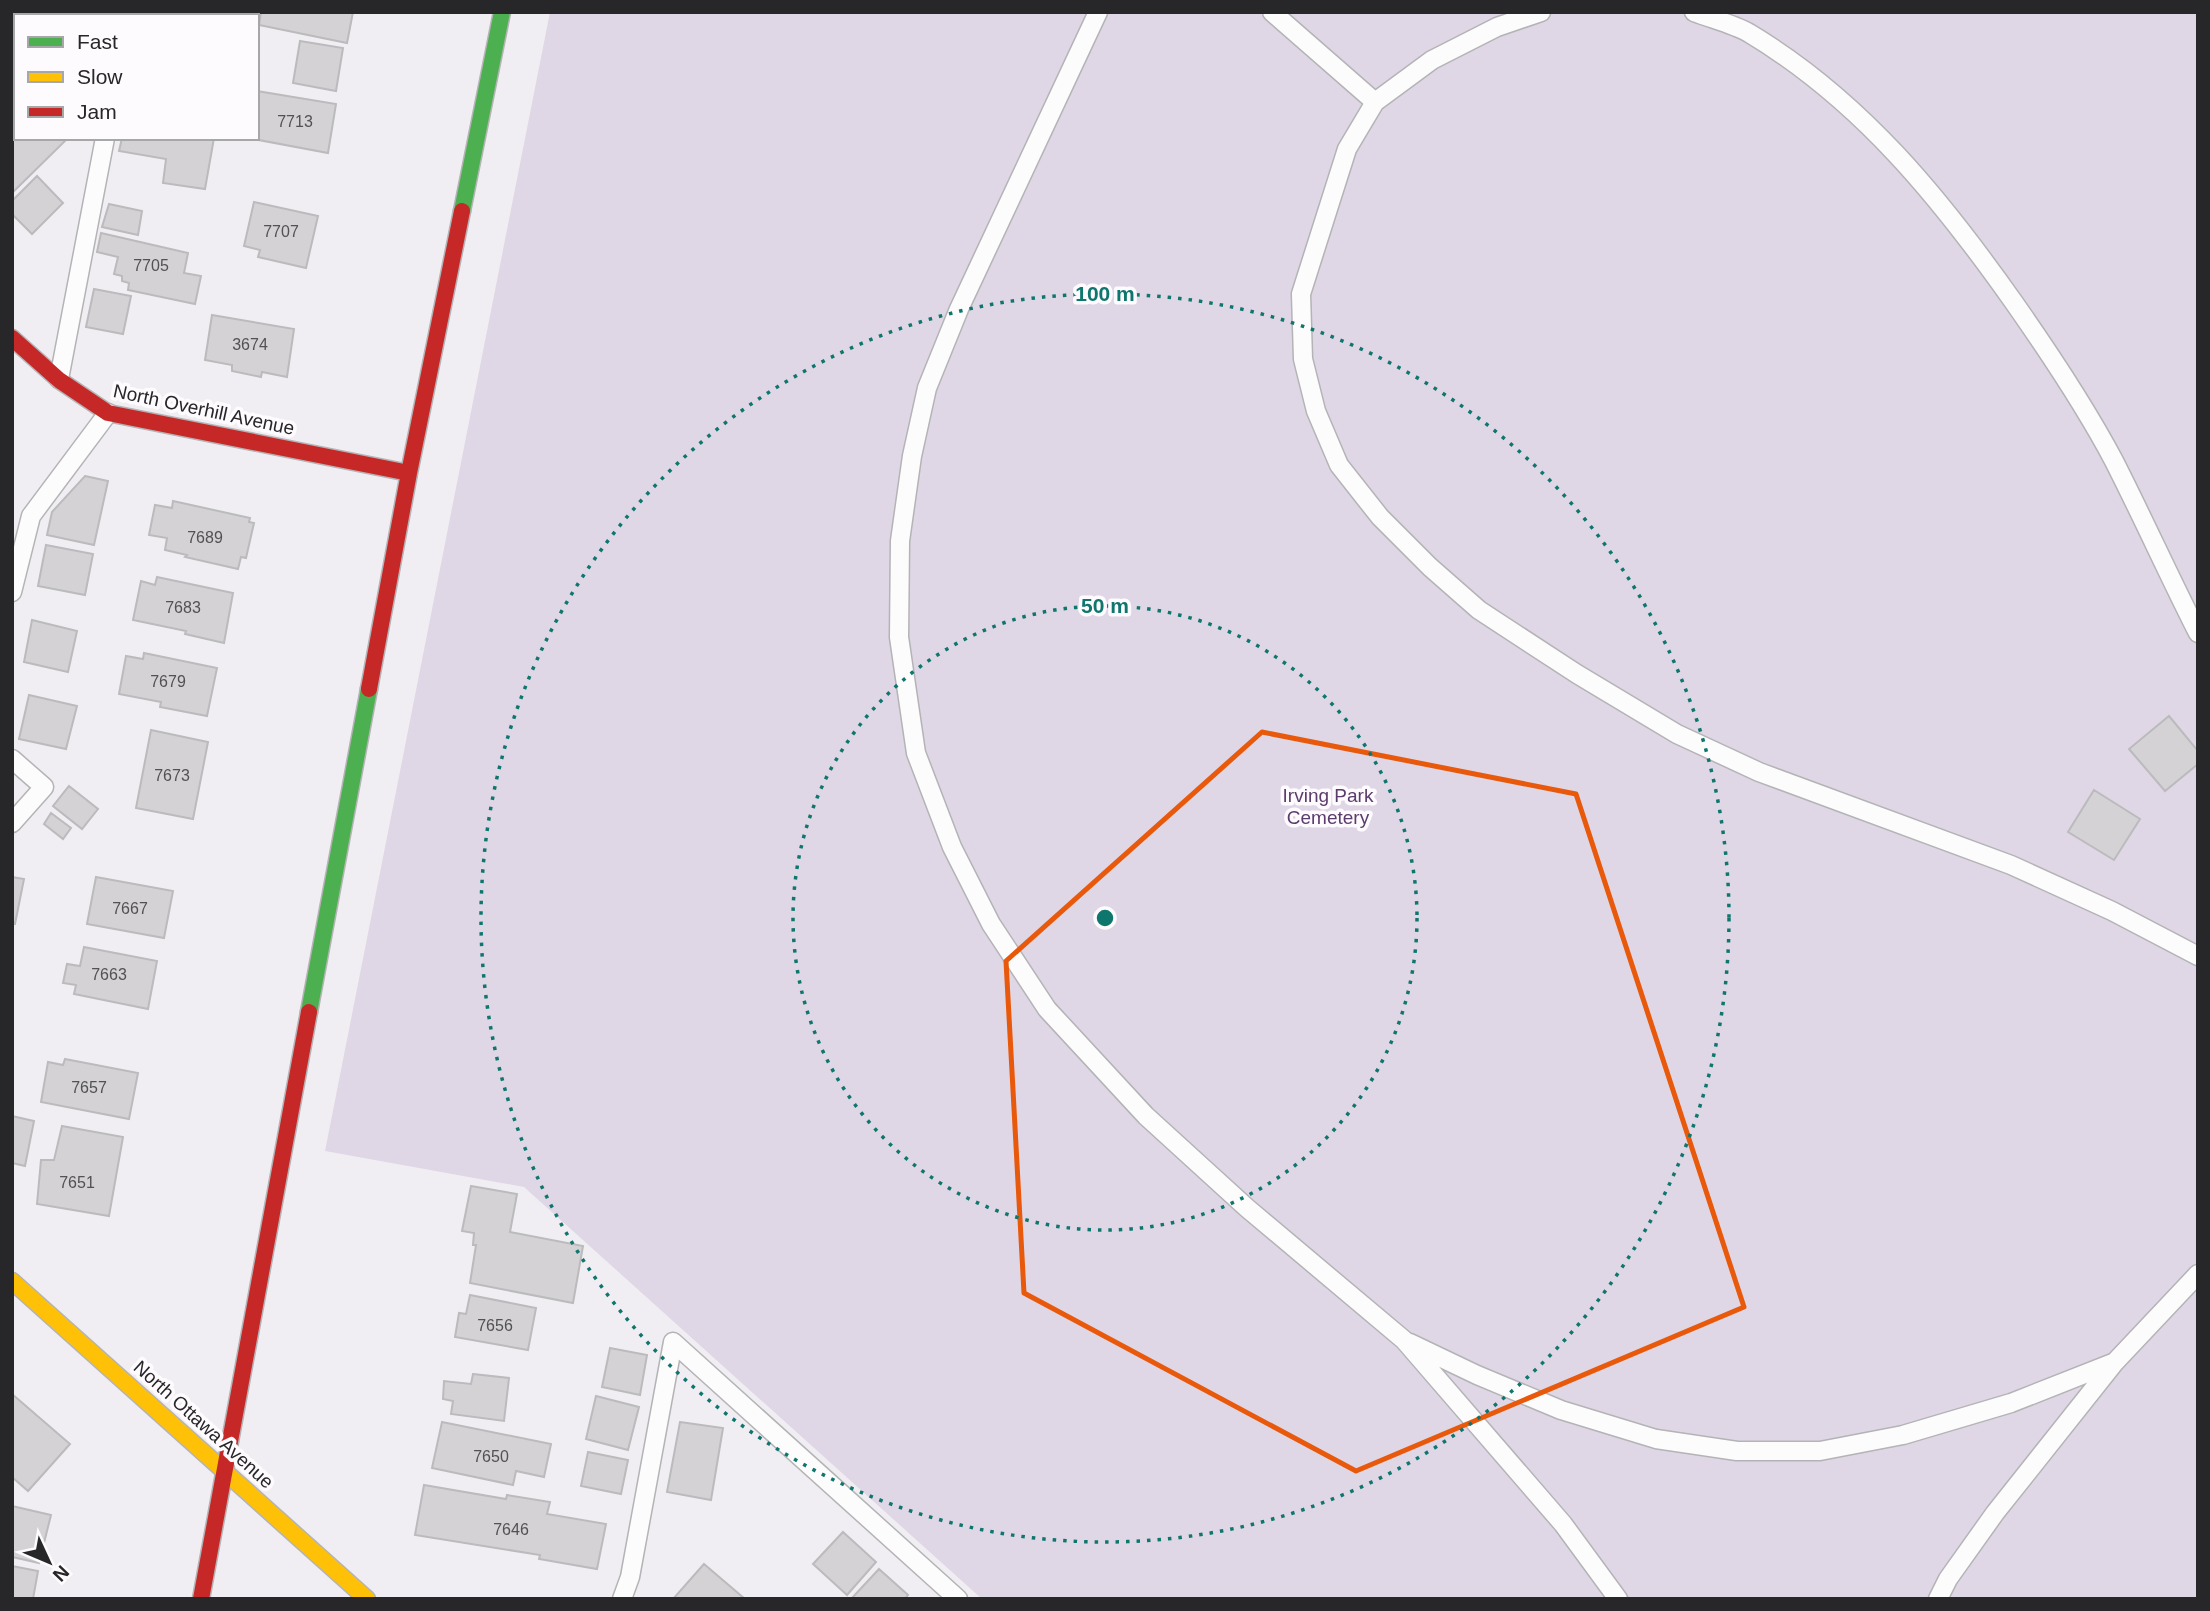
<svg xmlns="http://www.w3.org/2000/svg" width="2210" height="1611" font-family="Helvetica,sans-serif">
	<rect width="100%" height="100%" fill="#f0eef2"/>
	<path fill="#e0d7e6" d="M550,12H2198V1599H982L524,1187L325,1151Z"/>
	<path fill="#d4d2d5" stroke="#bbbabc" stroke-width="2" d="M37,12H83L87,16H34Z
		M144,12H168L187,16H143Z
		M261,12H353L347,43L259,25Z
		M300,41L343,48L336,91L293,83Z
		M12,69L16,72V102L12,106Z
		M257,91L336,104L328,153L248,138H257Z
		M16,125V138L66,140L12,193V129Z
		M122,138H214L205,189L163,183L166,159L119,151Z
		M37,176L63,203L32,234L12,214V201Z
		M254,202L318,216L306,268L258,257L260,250L244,246Z
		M109,204L142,211L138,235L102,227Z
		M101,233L188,253L184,273L201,276L195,304L128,290L129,283L122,281V276L114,274L118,257L97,252Z
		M94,289L131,296L123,334L86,327Z
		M212,315L294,329L287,377L262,372L261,377L232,371V365L205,360Z
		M85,476L108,481L94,545L47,535L52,512Z
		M173,501L250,518L249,522L254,523L246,558L241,557L238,569L185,557L187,555L165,550L167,538L149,535L155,505L172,508Z
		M46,545L93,554L85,595L38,586Z
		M157,577L233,593L224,643L185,634L186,631L133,620L141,581L155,585Z
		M32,620L77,631L68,672L24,662Z
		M144,653L217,668L207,716L160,707L161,702L119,694L126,656L143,659Z
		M29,695L77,706L66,749L19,739Z
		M2169,716L2198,751V764L2165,791L2129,749Z
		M151,730L208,742L193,819L136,808Z
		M69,786L98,809L82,829L53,806Z
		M2094,790L2140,819L2114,860L2068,832Z
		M51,813L71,828L63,839L44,824Z
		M12,877L24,879L15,924L12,923Z
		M96,877L173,891L164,938L87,924Z
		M84,947L157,961L148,1009L74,994L76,985L63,983L67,964L80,966Z
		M65,1059L138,1073L129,1119L41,1102L48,1062L63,1065Z
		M12,1116L34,1121L25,1166L12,1163Z
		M62,1126L123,1137L109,1216L37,1204L41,1160H54Z
		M471,1186L517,1194L510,1232L583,1246L573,1303L470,1283L476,1245H473L474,1233L462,1231Z
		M470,1295L536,1308L528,1350L455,1337L459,1313L466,1314Z
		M610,1348L647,1355L640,1395L602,1387Z
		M473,1374L509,1378L504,1421L451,1414L453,1401L443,1399L444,1381L471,1384Z
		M12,1394L70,1444L28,1491L12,1477Z
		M596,1396L639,1407L628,1450L586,1439Z
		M442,1422L551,1444L544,1477L516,1471L513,1485L432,1468Z
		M680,1422L723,1428L711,1500L667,1492Z
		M588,1452L628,1460L621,1494L581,1486Z
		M424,1485L506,1499L507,1495L550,1502L547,1514L606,1524L597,1569L539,1559L540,1555L415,1535Z
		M12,1506L51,1515L39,1563L12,1557Z
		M843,1532L876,1562L847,1595L813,1564Z
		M704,1564L745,1599H673Z
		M12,1566L38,1571L33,1599H12Z
		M879,1569L908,1595L905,1599H851Z"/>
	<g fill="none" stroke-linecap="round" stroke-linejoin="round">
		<g stroke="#b4b3b5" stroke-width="21">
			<path id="lane" d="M1098,12L959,309L927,388L912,456L900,541L899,637L916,753L952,847L991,924L1047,1009L1146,1116L1247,1208L1404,1340L1563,1524L1618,1599
				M1272,12L1375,102
				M1541,12L1497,27L1432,60L1375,102L1347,149L1301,294L1303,359L1316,411L1339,465L1380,517L1430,567L1479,610L1577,674L1677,734L1759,772L2011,865L2112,911L2198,956
				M1694,12C1712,19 1733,24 1749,33C1861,100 1941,199 2015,304C2050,354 2085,406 2114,461C2143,518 2169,576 2198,633
				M128,16V12
				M59,379L105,138
				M12,592L31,516L108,413
				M12,759L44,787L12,823
				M673,1342L958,1599
				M1410,1343L1477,1375L1561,1410L1656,1439L1737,1451H1820L1903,1435L2011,1403L2115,1362
				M622,1599L630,1577L673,1342
				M1938,1599L1948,1579L1995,1513L2115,1362L2198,1274"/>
		</g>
		<g stroke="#b4b3b5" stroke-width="19">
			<path id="fast" d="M462,211L502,12
				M309,1012L369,689"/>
		</g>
		<g stroke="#b4b3b5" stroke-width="19">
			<path id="slow" d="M12,1281L367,1599"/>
		</g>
		<g stroke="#b4b3b5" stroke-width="19">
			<path id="jam" d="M12,338L59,380L108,413L409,473
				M369,689L409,473L462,211
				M201,1599L309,1012"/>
		</g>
		<use href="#lane" stroke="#fdfcfd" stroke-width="18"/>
		<use href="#fast" stroke="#4caf50" stroke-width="16"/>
		<use href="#slow" stroke="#ffc107" stroke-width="16"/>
		<use href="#jam" stroke="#c62828" stroke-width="16"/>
	</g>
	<path fill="none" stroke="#e8590c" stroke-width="5" stroke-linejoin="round" d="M1262,732L1576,794L1744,1307L1356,1471L1024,1293L1006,961Z"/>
	<g fill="none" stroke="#0f766e" stroke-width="3.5" stroke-dasharray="3.5 7">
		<circle cx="1105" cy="918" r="312"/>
		<circle cx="1105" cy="918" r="624"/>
	</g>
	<g text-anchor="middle" stroke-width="7" stroke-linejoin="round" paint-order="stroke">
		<g font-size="16" fill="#525153">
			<text x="295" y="127">7713</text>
			<text x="281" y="237">7707</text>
			<text x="151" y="271">7705</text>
			<text x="250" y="350">3674</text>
			<text x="205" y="543">7689</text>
			<text x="183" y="613">7683</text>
			<text x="168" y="687">7679</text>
			<text x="172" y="781">7673</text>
			<text x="130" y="914">7667</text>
			<text x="109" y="980">7663</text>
			<text x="89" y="1093">7657</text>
			<text x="77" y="1188">7651</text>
			<text x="495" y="1331">7656</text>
			<text x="491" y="1462">7650</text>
			<text x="511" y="1535">7646</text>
		</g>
		<g font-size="19" fill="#272628" stroke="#fdfbfe">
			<text transform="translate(204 409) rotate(12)" y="7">North Overhill Avenue</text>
			<text transform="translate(204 1424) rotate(42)" y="7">North Ottawa Avenue</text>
		</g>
		<g font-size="19" fill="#5b3c6d" stroke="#fdfbfe">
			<text x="1328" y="802">Irving Park<tspan x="1328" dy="22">Cemetery</tspan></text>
		</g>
	</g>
	<circle cx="1105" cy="918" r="10" fill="#0f766e" stroke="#fdfbfe" stroke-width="3.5"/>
	<g font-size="21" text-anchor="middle" font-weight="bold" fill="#0f766e" stroke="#fdfbfe" stroke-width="7" stroke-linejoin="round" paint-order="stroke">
		<text x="1105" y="301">100 m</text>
		<text x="1105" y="613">50 m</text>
	</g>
	<rect width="2210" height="1611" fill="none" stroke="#272628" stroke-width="28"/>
	<rect x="14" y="14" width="245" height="126" fill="#fdfbfe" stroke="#a7a6a8" stroke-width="2"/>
	<rect x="28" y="37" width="35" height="10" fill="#4caf50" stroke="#a7a6a8" stroke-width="2"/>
	<text x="77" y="49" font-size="21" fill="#272628">Fast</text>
	<rect x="28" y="72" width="35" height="10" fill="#ffc107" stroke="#a7a6a8" stroke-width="2"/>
	<text x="77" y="84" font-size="21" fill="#272628">Slow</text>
	<rect x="28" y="107" width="35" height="10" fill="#c62828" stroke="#a7a6a8" stroke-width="2"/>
	<text x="77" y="119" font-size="21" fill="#272628">Jam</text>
	<g transform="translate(49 1562) rotate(134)" stroke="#fdfbfe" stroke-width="5" paint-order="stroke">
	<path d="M0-5L12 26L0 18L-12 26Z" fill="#272628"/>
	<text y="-10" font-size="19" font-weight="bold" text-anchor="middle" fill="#272628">N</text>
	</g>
</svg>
